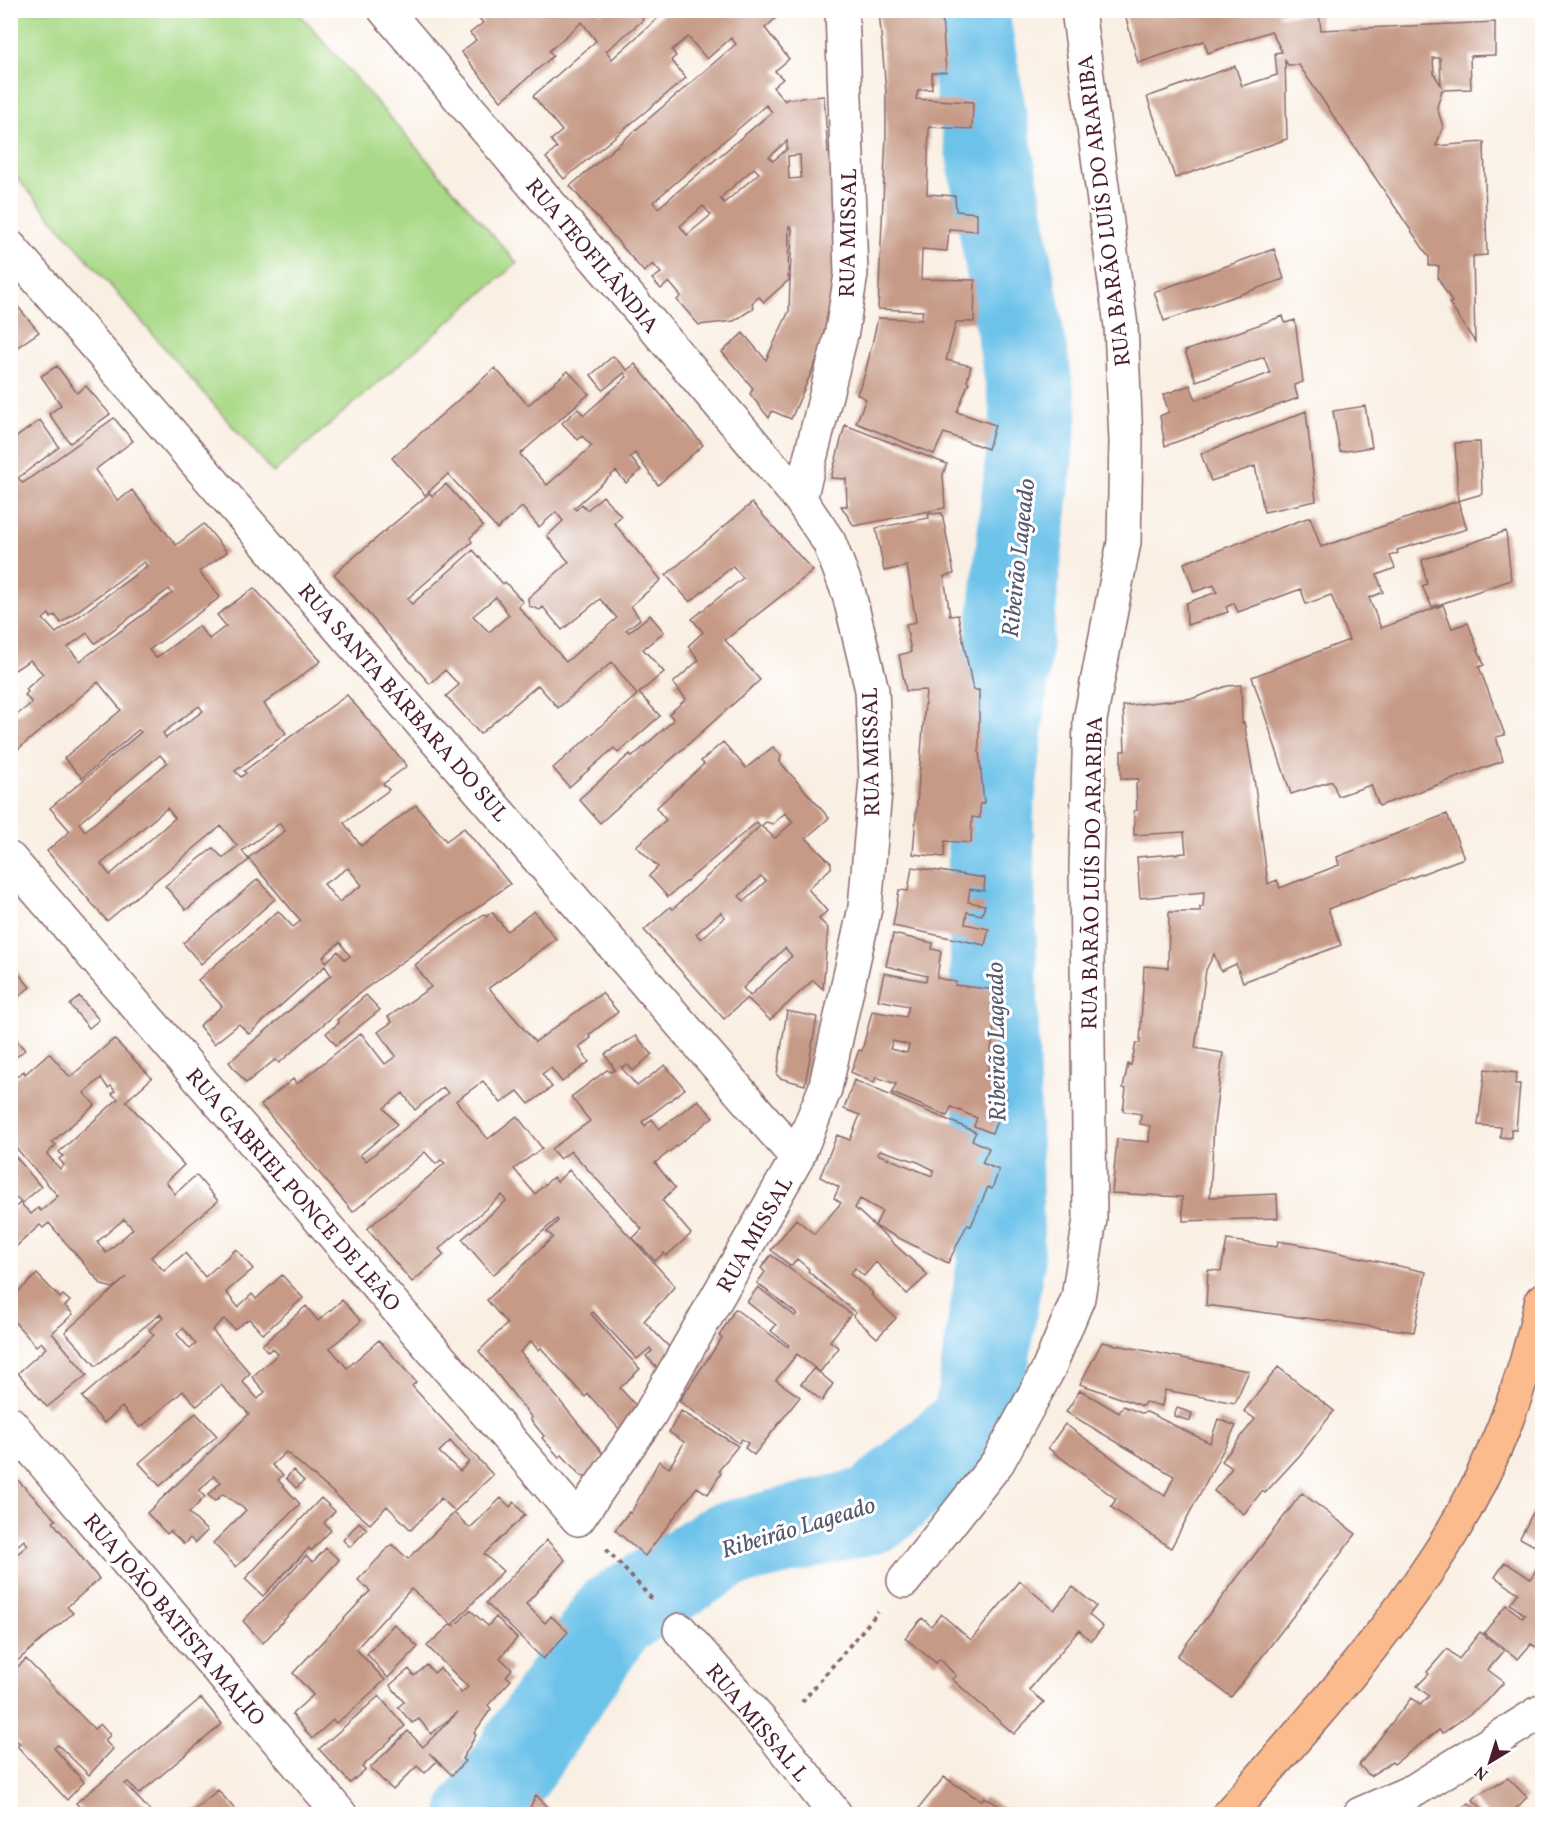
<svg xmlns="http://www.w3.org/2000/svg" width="1553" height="1825" font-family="Vollkorn,serif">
	<rect width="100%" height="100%" fill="#fff"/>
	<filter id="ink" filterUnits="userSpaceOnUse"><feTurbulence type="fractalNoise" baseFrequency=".0167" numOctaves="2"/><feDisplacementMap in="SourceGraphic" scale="12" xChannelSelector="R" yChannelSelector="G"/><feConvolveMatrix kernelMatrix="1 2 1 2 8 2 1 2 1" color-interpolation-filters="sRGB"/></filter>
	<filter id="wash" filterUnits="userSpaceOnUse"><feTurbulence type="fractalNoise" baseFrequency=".008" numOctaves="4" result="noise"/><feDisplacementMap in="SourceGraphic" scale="24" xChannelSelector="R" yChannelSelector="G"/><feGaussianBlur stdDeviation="1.35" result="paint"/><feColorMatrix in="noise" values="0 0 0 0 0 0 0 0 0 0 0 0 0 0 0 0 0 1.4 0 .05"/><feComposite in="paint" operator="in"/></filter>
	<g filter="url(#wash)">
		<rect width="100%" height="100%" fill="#faefe3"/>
		<path fill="#aada89" stroke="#7a7c5a" stroke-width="1.5" d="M10,11H297L517,263L273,473L11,171Z"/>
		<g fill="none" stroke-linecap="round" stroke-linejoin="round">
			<path stroke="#6dc2ea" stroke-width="87" d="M481,1814L614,1616L724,1546L875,1509L976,1422L1001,1261L990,816L1034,413L965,10"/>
		</g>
		<g id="blocks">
			<path fill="#c69a86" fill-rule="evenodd" d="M472,10H600L602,14L606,10H650L642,18L643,20L606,51L612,59L667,10H785L765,28L789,59L775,71L783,79L773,87L785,101L787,99L824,96L828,153H832L836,321L824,359L818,357L791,419L772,411L769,418L750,394L753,388L722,352L743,333L766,360L789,311L790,279L792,229L791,227L789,226L788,277L790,279L764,302L759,297L752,303L754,308L734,321L699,325L677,300L681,296L669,282L661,289L652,279L661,273L653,264L644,272L570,186L736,44L731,38L707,59L688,37L672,50L676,56L671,60L686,78L564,179L546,158L557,148L551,140L562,131L533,96L596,41L582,22L549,51L553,56L501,101L461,52L476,40L470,33L483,23ZM766,105L772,112L658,208L653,202ZM787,141V149L773,161L769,157ZM800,155L801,178L789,179L788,156ZM754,168L759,173L724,203L720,198ZM703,206L711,215L687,235L680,226Z
				M879,10H936L937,17H942L946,72L932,73V89L918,90L916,99L973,102L972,129L929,127L927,194L955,196L956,211L977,213V231L949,229L947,251L922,249L921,279L975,280L974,322H956L946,360L971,366L967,381L969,382L957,412L995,425L988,449L944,433L934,454L856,423L866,399L857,394L865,374L878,318L921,320L923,311L878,309L886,135V91Z
				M1124,10H1287L1278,14L1279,16L1319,14L1321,30L1495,22V55L1470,56L1471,89L1442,90L1437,107L1443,127L1436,146L1484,142L1487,255L1473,256L1475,342L1449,303L1452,302L1438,278L1439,266H1429V257L1299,65H1288L1285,60L1287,139L1175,178L1147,97L1235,66L1242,86L1277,75L1275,53L1282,52L1271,31L1208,53L1204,41L1138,63ZM1433,58H1440L1441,85L1434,74Z
				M1274,249L1284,279L1164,321L1154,292Z
				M14,302L39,332L10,352V305Z
				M1283,316L1285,323L1295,320L1303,382L1294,385L1298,398L1165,446L1160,416L1169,412L1163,395L1190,385L1196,400L1270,373L1264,357L1196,381L1185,351Z
				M613,356L627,370L635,364L703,445L658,485L635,453L630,457L641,470L626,483L616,471L574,508L576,510L582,504L587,510L603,496L621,516L614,523L661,580L631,606L640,619L626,630L629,632L650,615L664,632L643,649L664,672L639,693L660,716L618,753L614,748L569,787L553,768L637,695L612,662L558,708L538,685L480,734L446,696L459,685L445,670L430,684L334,574L430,493L432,496L446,484L483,526L470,538L472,542L407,599L412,604L473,550L503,584L505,582L523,602L518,606L566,662L617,618L600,599L562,630L543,607L540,610L529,606L528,598L569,562L547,536L563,521L556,512L539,527L522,507L497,529L448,474L425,495L392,458L495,368L528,405L568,371L589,394L520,454L547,485L592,446L582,436L578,440L562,423L578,409L584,415L627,377L624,373L603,390L591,375ZM496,597L509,615L489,632L473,616Z
				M57,366L77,393L86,386L110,414L70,443L49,414L61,405L41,376Z
				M1365,406L1372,447L1340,452L1333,411Z
				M1306,411L1316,501L1264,512L1255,466L1211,481L1201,454Z
				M114,418L133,441L95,470L118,501L132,490L176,545L204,524L227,552L199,572L220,597L149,650L156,658L199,626L209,639L226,626L217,615L254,588L321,661L264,704L286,733L235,771L241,777L246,773L244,771L347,695L407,766L383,784L389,790L344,823L361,846L416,805L446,841L464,828L510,884L362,991L279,1063L275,1060L246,1083L229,1062L331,975L325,966L249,1034L239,1024L214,1044L199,1026L222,1006L198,980L278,911L293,927L301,921L248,858L285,831L280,823L242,851L249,860L186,910L165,886L213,848L223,858L237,846L221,826L107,921L47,851L70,831L50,808L141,732L138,730L82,778L64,758L121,710L98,682L10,756V720L32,703L25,695L28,692L26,689L43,674L30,660L10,673V442L40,420L59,447L18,478L23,483ZM144,562L147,566L56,633L43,619L49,614L51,618L55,615L61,623ZM169,589L172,593L80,661L68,647L87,633L95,643ZM199,706L203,711L166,738L163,733ZM160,755L167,763L85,831L79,823ZM167,808L175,818L110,875L101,864ZM348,868L362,885L339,902L324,884ZM340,942L350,956L345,960L338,951L326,962L323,957Z
				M845,425L947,464L943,474L945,508L854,526L841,506H847L846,479L831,478Z
				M1480,442L1482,494L1458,501L1455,443Z
				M1458,501L1467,529L1397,550L1398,553L1390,556L1395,568L1377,575L1383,592L1369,598L1381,628L1443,605L1452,628L1468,623L1484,665L1479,667L1505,735L1496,737L1503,761L1379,806L1371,785L1338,796L1332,781L1291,794L1252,677L1349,640L1331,595L1306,604L1301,589L1238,612L1234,603L1226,607L1228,612L1187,625L1186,603L1217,592L1214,585L1194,592L1184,563L1310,517L1321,547Z
				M752,503L813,571L725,640L760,680L600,823L579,799L630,754L632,757L674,720L669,714L686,699L673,683L699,660L688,646L703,632L692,619L743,578L733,566L690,602L666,575Z
				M942,513L954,574L944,576L950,616L958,615L973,690H979V751L984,804H980V818L972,817L971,843L945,841L944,857L913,854L926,690L906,691L899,655L911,652L906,624L916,622L907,566L884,571L876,528L929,518L928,514Z
				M1506,531L1511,580L1432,607L1422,586L1427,584L1422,560Z
				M1241,685L1242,723L1244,722L1254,779L1268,884L1277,880L1280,888L1339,865L1337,857L1447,814L1464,858L1328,909L1341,945L1243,982L1236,964L1221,971L1214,954L1206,970L1195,1048L1223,1053L1214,1125L1210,1197L1277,1194L1278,1218L1183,1221L1182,1197L1112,1193L1117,1139L1149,1142L1150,1126L1140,1124L1141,1114L1123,1111L1126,1089L1123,1088L1128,1064L1131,1065L1136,1043H1140L1144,966L1168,968L1169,912H1200V907H1203L1204,892L1140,898L1137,857L1186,853L1184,832L1134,835V811L1137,810L1136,783H1138L1139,779H1121V751H1125L1123,706L1194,698L1227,686Z
				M723,742L746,768L773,747L781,755L780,762L829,818L806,838L831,863V868L808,889L827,911L819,919L828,928L823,989L813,980L770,1020L747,998L724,1019L644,930L670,907L673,909L760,826L757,822L668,897L649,876L658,867L636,846L666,820L656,808L704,764L701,761ZM785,813L793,822L775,838L761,826L766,822L773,824ZM761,876L766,881L744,901L739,896ZM721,912L725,917L701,939L696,934ZM785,948L792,956L750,996L743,988Z
				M912,867L985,878L984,891L970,889L968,902L985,905L982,915L967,912L965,924L989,929L985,945L893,926L899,890L908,891Z
				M258,879L275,899L201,964L183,943Z
				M534,911L556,939L489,988L535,1042L602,993L618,1012L589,1035L591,1038L579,1047L589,1062L562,1082L551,1068L542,1074L552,1087L529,1104L518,1091L501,1103L483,1081L456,1101L488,1139L517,1116L542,1148L514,1169L535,1194L553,1177L557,1182L569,1170L675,1286L644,1321L670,1348L660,1371L646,1356L652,1351L650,1348L637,1359L593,1312L591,1314L640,1369L620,1388L647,1418L628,1439L588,1394L585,1397L541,1348L538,1350L531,1341L520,1352L604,1455L589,1478L581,1476L562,1455L559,1457L542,1438L544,1436L530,1419L532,1418L479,1351L507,1324L487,1300L553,1237L547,1232L558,1221L557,1219L493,1275L462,1239L506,1201L502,1195L439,1249L444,1255L412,1282L367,1229L445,1163L441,1160L436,1164L425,1152L353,1212L261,1105L293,1079L297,1084L361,1033L385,1064L396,1056L378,1032L392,1022L388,1017L431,987L415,965L484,914L486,917L492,912L507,931ZM443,1087L448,1093L366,1161L360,1155L397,1124L384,1108L403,1093L415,1110Z
				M893,934L933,943L932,949L941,951L937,978L956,982L955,985L996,990L993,1036L987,1079L994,1083L991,1091L1007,1097L992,1133L974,1126L977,1118L951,1107L947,1116L892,1093L896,1084L876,1077L874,1083L851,1072L859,1050L862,1051L872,1011L906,1017L909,1006L878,1000L884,973L926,981L927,976L886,966ZM893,1041L909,1045L907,1053L890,1049Z
				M10,964L30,987L10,1004Z
				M366,995L380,1010L336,1045L326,1033L339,1023L337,1020Z
				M79,996L99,1020L89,1028L70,1005Z
				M787,1011L817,1017L805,1085L780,1078L777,1075Z
				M10,1033L25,1050L10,1062Z
				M636,1036L652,1054L633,1071L628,1065L621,1067L637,1086L665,1065L685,1089L642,1122L645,1126L652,1119L659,1129L698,1100L713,1117L655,1163L675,1188L662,1200L691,1234L666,1256L664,1253L655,1261L633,1238L642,1229L571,1151L560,1159L551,1149L590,1121L571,1097L607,1070L610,1072L615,1070L605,1054Z
				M114,1039L152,1078L126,1101L184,1165L166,1182L175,1194L196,1175L218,1201L151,1257L164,1271L185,1253L205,1277L236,1249L253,1269L226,1292L238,1307L252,1294L256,1299L282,1275L303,1298L263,1334L249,1319L234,1329L224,1319L212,1330L250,1373L242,1381L258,1399L265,1392L252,1377L278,1354L273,1348L268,1352L262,1345L306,1306L318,1321L342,1300L361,1321L330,1348L347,1368L379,1340L416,1382L412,1386L493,1475L455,1511L441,1498L411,1530L387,1506L370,1524L286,1452L272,1465L283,1475L278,1480L300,1504L236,1567L213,1543L246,1510L223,1494L215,1501L208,1495L221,1482L214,1476L199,1491L205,1497L189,1513L207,1531L195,1543L190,1538L184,1544L170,1531L167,1534L147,1513L249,1414L221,1385L197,1406L183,1391L140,1428L122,1407L104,1423L82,1397L154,1335L149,1330L163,1318L160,1314L96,1366L65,1332L127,1277L113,1288L102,1285L49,1223L43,1228L40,1225L10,1252V1212L20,1203L31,1214L38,1208L41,1211L58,1196L10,1141V1082L24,1071L25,1074L49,1053L70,1077ZM101,1078L108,1088L111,1086L115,1091L112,1094L118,1099L59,1152L63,1156L59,1159L64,1165L60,1169L47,1154L56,1145L52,1142L95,1105L84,1093ZM124,1219L133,1229L106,1253L97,1242ZM183,1328L196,1344L190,1349L177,1334ZM450,1441L469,1462L460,1471L439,1452Z
				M1485,1069L1517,1073L1515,1084H1520L1516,1130L1511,1129V1138L1500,1137L1501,1127L1478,1125Z
				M854,1080L976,1132L972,1140L989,1148L982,1163L999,1170L992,1189L988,1187L971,1226L967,1225L948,1263L875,1226L882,1211L860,1199L855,1208L928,1275L907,1294L876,1262L864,1276L855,1268L850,1274L873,1293L871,1295L896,1318L877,1338L853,1316L856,1313L808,1271L809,1269L797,1259L791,1266L771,1250L796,1219L814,1234L841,1203L834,1198L839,1187L820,1177L837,1135L850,1140L860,1115L844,1109ZM880,1150L918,1162L934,1170L932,1176L877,1154Z
				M16,1157L41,1187L22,1203L16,1198L10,1202V1162Z
				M1227,1240L1277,1247L1278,1241L1308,1246L1426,1272L1414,1332L1206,1305L1208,1270L1221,1271Z
				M771,1255L851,1314L830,1341L839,1348L820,1372L797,1354L776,1380L800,1397L754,1455L745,1448L748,1443L742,1439L739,1443L679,1401L722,1338L719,1336L735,1309L788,1347L789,1345L771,1331L776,1325L747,1302L758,1287L795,1316L797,1314L757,1283L765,1272L761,1268Z
				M37,1274L60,1298L63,1295L70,1301L65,1306L73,1314L52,1333L87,1375L47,1407L18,1373L46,1348L41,1342L36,1346L10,1317V1288L16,1294Z
				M1102,1342L1112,1344L1249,1371L1235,1403L1165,1390L1162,1406L1145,1402L1143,1406L1080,1384Z
				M1278,1367L1334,1411L1300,1455L1265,1493L1262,1491L1244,1514L1214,1491L1232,1468L1222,1461L1255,1419L1244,1411Z
				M814,1368L833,1384L822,1401L801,1384Z
				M1080,1390L1119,1413L1123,1406L1141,1413L1147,1412L1210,1443L1218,1419L1236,1426L1171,1548L1111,1507L1116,1499L1048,1448L1065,1424L1165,1496L1174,1476L1066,1412Z
				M1177,1408L1192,1413L1190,1421L1174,1416Z
				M681,1411L738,1446L721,1467L719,1471L721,1473L708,1494L697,1487L645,1556L615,1530L629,1512L631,1513L659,1461L669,1468L681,1448L684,1442L669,1432Z
				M196,1413L217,1436L160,1486L139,1463Z
				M293,1470L304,1481L296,1488L286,1478Z
				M10,1472L56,1520L53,1522L99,1579L67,1607L73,1613L10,1667V1560L28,1545L24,1540L10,1552Z
				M1302,1493L1356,1534L1231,1697L1177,1656Z
				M321,1498L335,1511L324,1523L331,1530L311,1551L309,1548L263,1596L245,1579Z
				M501,1498L510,1507L514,1502L525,1515L484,1554L503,1571L452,1625L455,1626L470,1610L488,1626L496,1617L517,1638L500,1658L512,1669L506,1676L511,1680L488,1705L491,1709L474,1733L476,1735L462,1759L465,1761L452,1775L429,1753L437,1761L425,1773L417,1766L393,1790L370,1768L408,1731L423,1747L458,1712L431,1734L419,1719L412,1723L398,1707L404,1702L390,1685L409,1669L414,1676L427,1665L434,1673L440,1668L461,1693L468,1687L427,1646L451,1624L411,1589L356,1649L385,1680L349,1713L336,1723L333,1720L312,1739L292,1714L313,1695L293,1673L370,1591L358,1580L392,1544L408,1559L454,1513L470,1528Z
				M1538,1503L1542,1506V1550L1520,1538Z
				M359,1522L367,1529L350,1547L343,1540Z
				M547,1540L565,1560L526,1604L545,1623L551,1616L568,1632L543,1659L486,1603Z
				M326,1548L339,1560L263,1643L243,1621L306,1556L313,1562Z
				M1542,1558V1650L1531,1644L1518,1659L1484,1633L1506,1605L1523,1618L1525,1615L1510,1604L1518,1593L1495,1577L1505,1562L1531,1579Z
				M1020,1581L1054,1610L1073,1587L1096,1606L1089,1615L1103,1627L1091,1641L1079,1630L1029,1690L1044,1702L1014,1734L952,1679L956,1676L940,1659L936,1663L905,1638L922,1618L931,1626L941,1614L971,1640Z
				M394,1624L418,1647L388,1678L367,1654Z
				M1480,1632L1504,1651L1488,1670L1504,1682L1486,1702L1443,1733L1439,1730L1394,1764L1392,1762L1370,1776L1359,1765L1411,1698L1420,1705L1429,1696L1417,1686L1429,1674L1427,1672L1447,1649L1459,1659Z
				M26,1659L94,1729L100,1724L110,1735L105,1741L113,1749L89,1775L58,1745L54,1748L84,1782L67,1800L17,1746L20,1744L10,1734V1674Z
				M379,1696L405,1726L362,1767L365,1770L350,1783L319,1749Z
				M201,1698L222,1724L139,1794L128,1782L125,1784L153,1814H86L76,1803Z
				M944,1777L975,1797L982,1800L984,1797L1014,1814L915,1813Z
				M1508,1778L1527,1797L1516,1809L1523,1814H1488L1473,1800L1477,1795Z
				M218,1790L239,1814H189Z
				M536,1795L555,1814H527Z
				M1469,1803L1480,1814H1455Z"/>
		</g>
	</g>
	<g filter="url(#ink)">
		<use href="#blocks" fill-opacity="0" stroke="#88686b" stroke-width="1.5"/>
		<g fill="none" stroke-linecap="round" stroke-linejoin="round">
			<g stroke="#88686b" stroke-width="36">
				<path id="street" d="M385,10L800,499
					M10,247L797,1158
					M10,859L578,1519L649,1416L797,1158L825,1089L865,908L876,779L872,690L849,594L829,542L800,499L842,331L851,274L842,10
					M10,1423L340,1814
					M904,1581L998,1462L1048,1370L1078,1298L1090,1219L1086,867L1090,720L1124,542L1126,441L1121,326L1078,10
					M680,1630L774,1736L835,1814
					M1360,1814L1415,1790L1542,1711"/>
			</g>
			<g stroke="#88686b" stroke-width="36">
				<path id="primary" d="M1229,1814C1305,1728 1383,1641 1445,1544C1491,1470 1524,1385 1542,1300"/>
			</g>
			<path stroke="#88686b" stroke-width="4" stroke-dasharray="4.5 4.5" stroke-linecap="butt" d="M606,1549L652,1599
				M802,1702L878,1612"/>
			<use href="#street" stroke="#fff" stroke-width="33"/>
			<use href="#primary" stroke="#fbbb8d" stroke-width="33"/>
		</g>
	</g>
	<g text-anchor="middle" stroke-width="6" stroke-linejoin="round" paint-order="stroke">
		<g font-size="22" fill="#4a1f2b" stroke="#fff">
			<text transform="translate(1103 211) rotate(-97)" y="8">RUA BARÃO LUÍS DO ARARIBA</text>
			<text transform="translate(847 233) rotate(-89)" y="8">RUA MISSAL</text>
			<text transform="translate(593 255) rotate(50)" y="8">RUA TEOFILÂNDIA</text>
			<text transform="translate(404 702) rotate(49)" y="8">RUA SANTA BÁRBARA DO SUL</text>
			<text transform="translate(870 752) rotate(-91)" y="8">RUA MISSAL</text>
			<text transform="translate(1091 873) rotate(-89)" y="8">RUA BARÃO LUÍS DO ARARIBA</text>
			<text transform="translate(294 1189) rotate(49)" y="8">RUA GABRIEL PONCE DE LEÃO</text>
			<text transform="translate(754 1234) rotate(-60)" y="8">RUA MISSAL</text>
			<text transform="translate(175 1619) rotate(50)" y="8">RUA JOÃO BATISTA MALIO</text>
			<text transform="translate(758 1722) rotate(50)" y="8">RUA MISSAL L</text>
		</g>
		<g font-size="24" font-style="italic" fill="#56586e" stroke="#fff">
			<text transform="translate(1018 558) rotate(-84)" y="8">Ribeirão Lageado</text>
			<text transform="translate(996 1042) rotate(-91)" y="8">Ribeirão Lageado</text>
			<text transform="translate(798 1527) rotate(-17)" y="8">Ribeirão Lageado</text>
		</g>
	</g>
	<rect width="1553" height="1825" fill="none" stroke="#fff" stroke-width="36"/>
	<g transform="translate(1490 1762) rotate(218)" stroke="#ffffff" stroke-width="4.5" paint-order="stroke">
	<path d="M0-4.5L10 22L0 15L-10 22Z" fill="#4a1f2b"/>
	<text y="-9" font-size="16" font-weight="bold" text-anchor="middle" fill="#4a1f2b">N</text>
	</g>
</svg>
